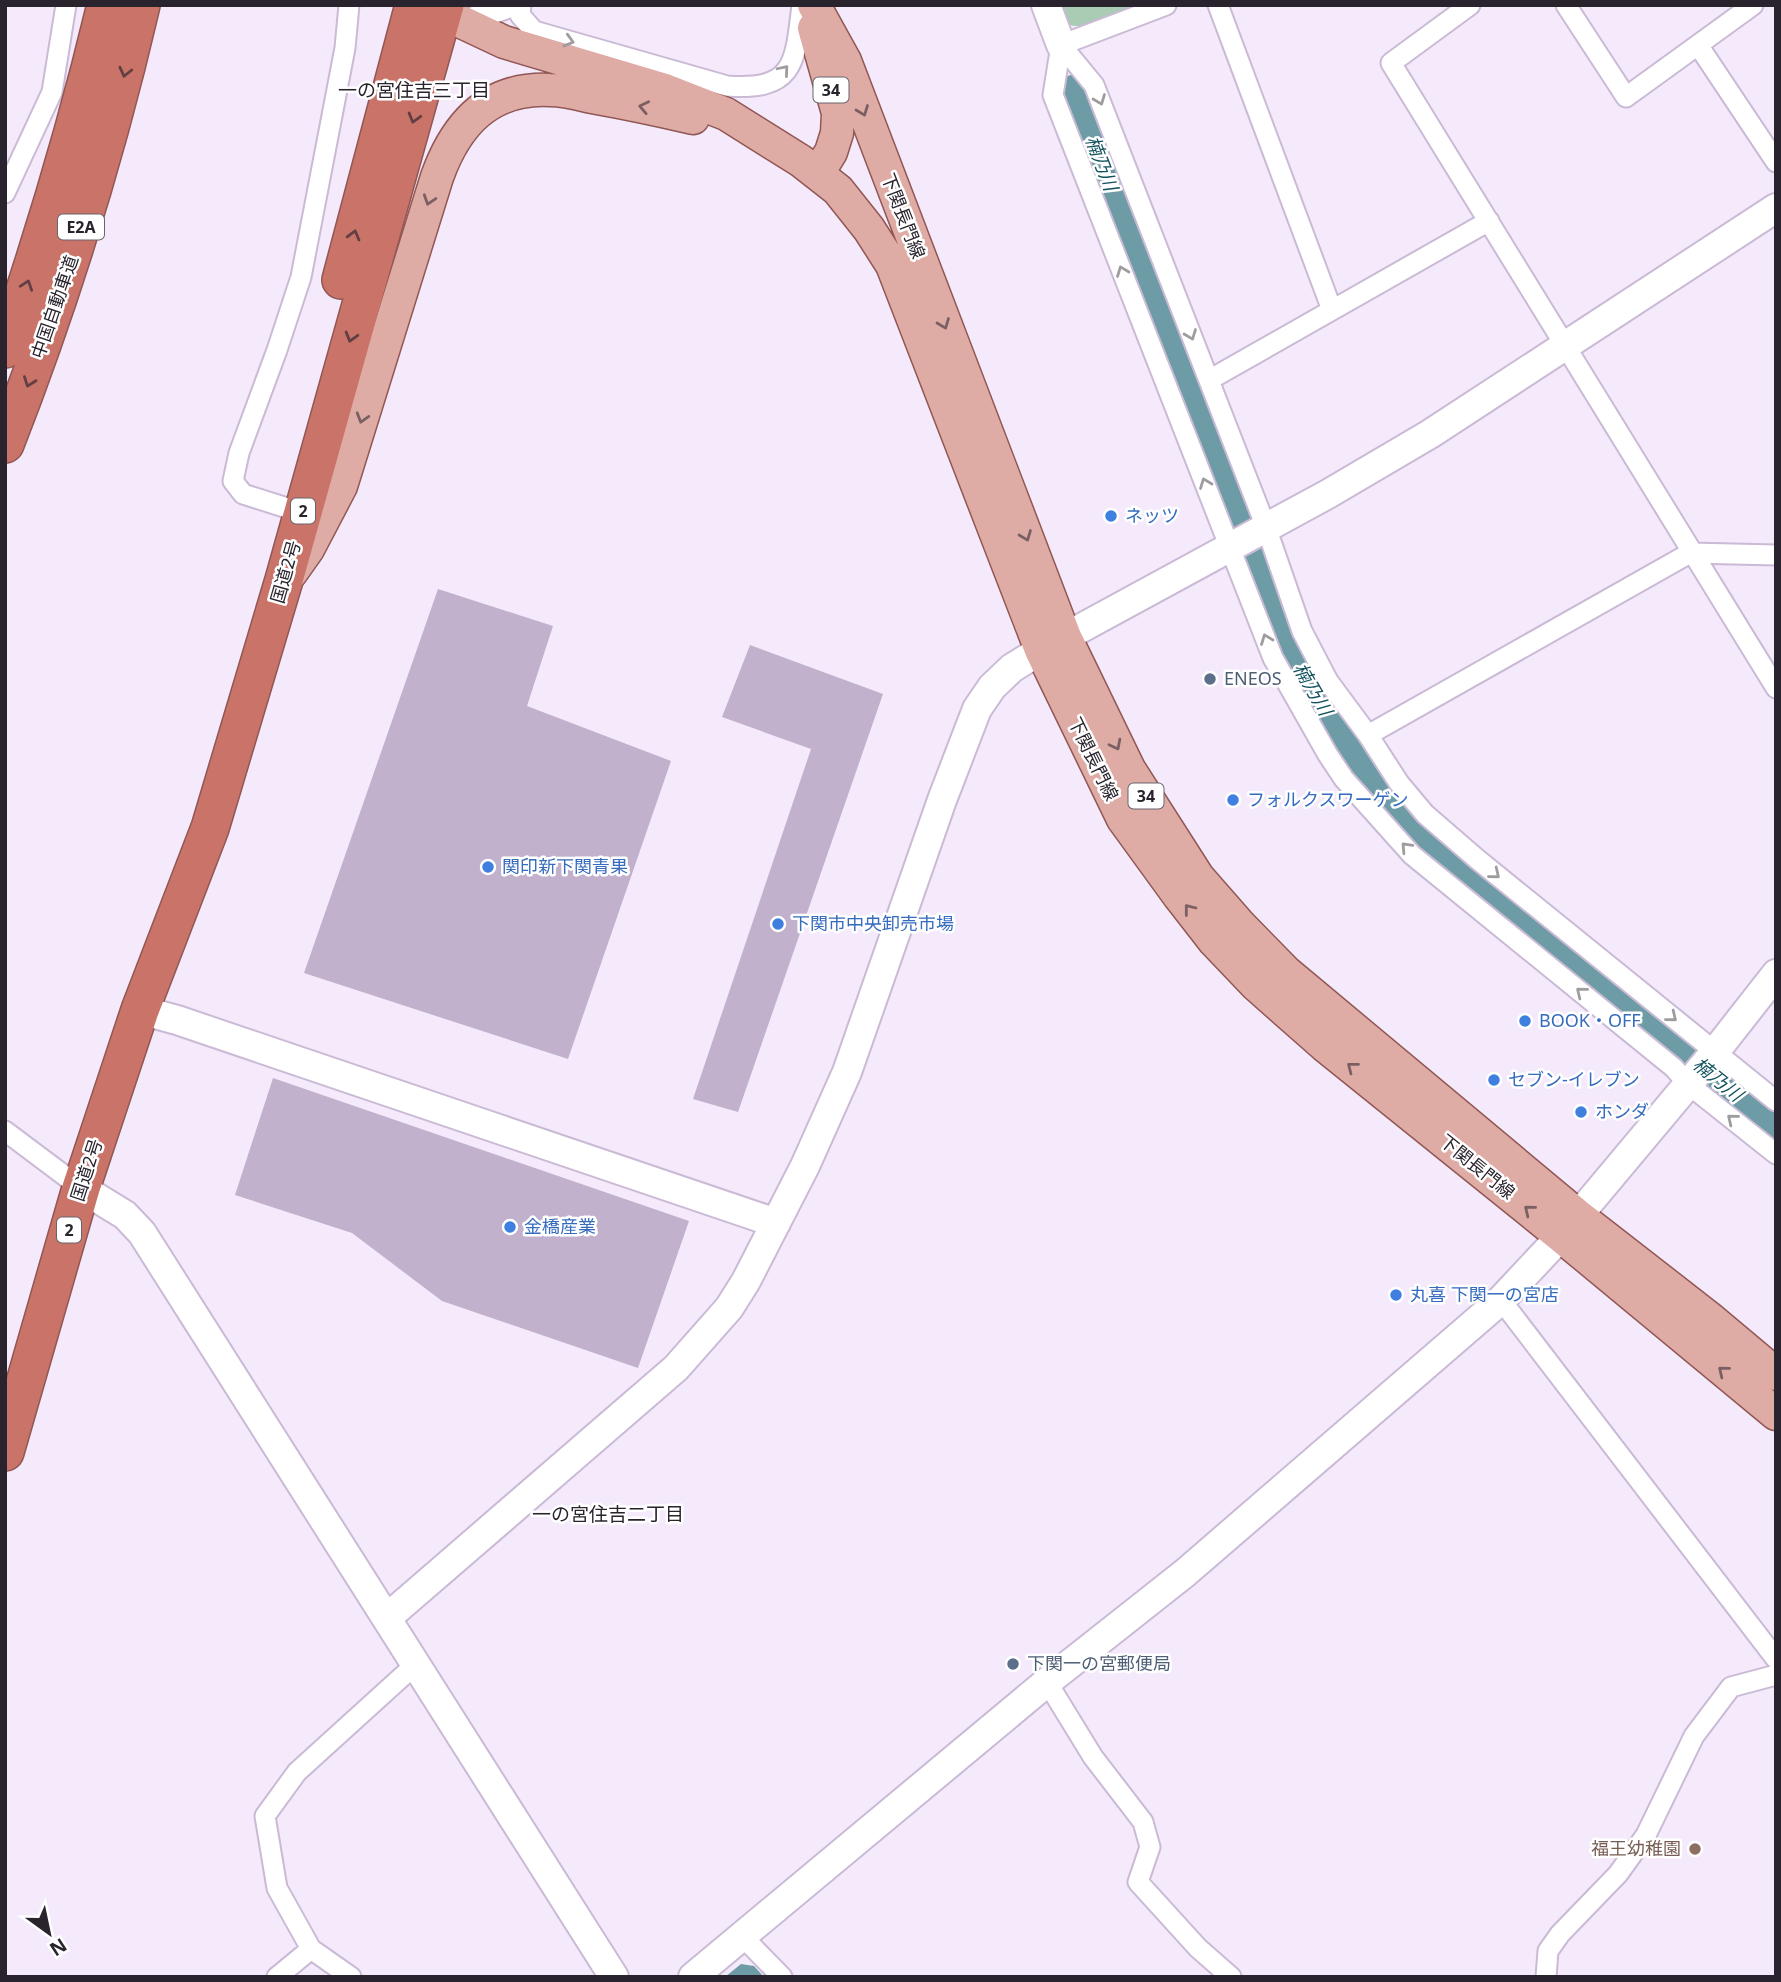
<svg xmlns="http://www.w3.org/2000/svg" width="1781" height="1982" font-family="'Noto Sans','Noto Sans JP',sans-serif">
	<rect width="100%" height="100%" fill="#f5eafc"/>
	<path fill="#aacbb4" d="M1060,5H1141C1122,13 1084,34 1066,23Z"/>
	<path fill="#6e9ca6" d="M741,1964L754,1966L764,1977H725Z"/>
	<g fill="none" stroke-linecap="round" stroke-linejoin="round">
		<path stroke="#6e9ca6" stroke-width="37" d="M1075,93L1291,650L1314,695L1360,764L1428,843L1776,1126"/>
	</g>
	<path fill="#c1b1cc" d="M438,589L553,626L527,706L671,761L568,1059L304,973Z
		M750,645L883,694L738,1112L693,1099L811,749L722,717Z
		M273,1078L689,1221L638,1368L442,1301L352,1233L235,1195Z"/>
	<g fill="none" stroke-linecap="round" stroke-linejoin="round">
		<g stroke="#cabad5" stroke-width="23">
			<path id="street" d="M521,5L520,15L534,31L727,86C795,91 795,63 802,5
				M1218,5L1332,310
				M1470,5L1391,63L1776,688
				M1566,5L1626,97L1753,5
				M460,18C478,16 498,15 513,5
				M1061,45L1053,95L1273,658L1328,755L1344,779L1412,855L1674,1068L1688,1084L1776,1154
				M1061,45L1094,85L1266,527L1302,631L1328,681L1368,735L1399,783L1425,814L1477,859L1776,1101
				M1061,45L1166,5
				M1698,45L1776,162
				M5,193L52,92L66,5
				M1209,380L1489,221
				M303,513L243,494L233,481L239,453L277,350L301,277L345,48L349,5
				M1368,735L1690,553L1776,555
				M5,1131L81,1188
				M1501,1300L1776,1659
				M1047,1682L1093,1757L1143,1822L1150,1847L1138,1882L1198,1948L1231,1977
				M742,1936L782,1977
				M277,1977L311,1949
				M351,1977L311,1949L277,1888L265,1816L297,1772L416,1664
				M1546,1977L1548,1951L1560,1934L1618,1874L1646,1835L1694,1736L1731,1687L1776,1675"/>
		</g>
		<g stroke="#cabad5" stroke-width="32">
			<path id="secondary" d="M1046,5L1061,45
				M140,1010L177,1020L776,1223
				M81,1188L125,1215L142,1233L614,1977
				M388,1617L676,1368L729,1308L746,1281L805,1166L847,1072L942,800L977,709L992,687L1012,668L1041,650L1328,494L1430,434L1776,208
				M693,1977L1047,1682L1185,1573L1501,1300L1561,1236L1715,1052L1776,974"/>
		</g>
		<g stroke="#915754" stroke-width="35">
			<path id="primary" d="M814,5L845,61L1065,637L1129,769L1198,877L1240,925L1286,972L1577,1215L1708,1317L1776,1374
				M453,18L504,42L662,89L726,114L801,161L838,190L869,229L892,265L1041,650L1123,819L1179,896L1214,941L1256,985L1324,1045L1561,1236L1776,1414
				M814,28L838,113L837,133L831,152L818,173
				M291,573L308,549L341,486L437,177C456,124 489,87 550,90C564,90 579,94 592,97C626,103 659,110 693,118"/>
		</g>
		<g stroke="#915754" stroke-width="40">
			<path id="highway" d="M341,280L414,5
				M5,349C44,236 78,122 106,5
				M5,444C61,301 106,155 141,5
				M5,1452L81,1188L140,1010L210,828L284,580L445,5"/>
		</g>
		<use href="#street" stroke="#fff" stroke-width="19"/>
		<use href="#secondary" stroke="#fff" stroke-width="28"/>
		<use href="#primary" stroke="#dfaba5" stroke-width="32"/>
		<use href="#highway" stroke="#c97369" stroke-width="37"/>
	</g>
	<defs><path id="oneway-chevron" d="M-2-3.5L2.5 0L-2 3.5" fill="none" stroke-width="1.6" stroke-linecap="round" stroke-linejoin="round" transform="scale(1.75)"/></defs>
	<g stroke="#9f9ca0">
		<use href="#oneway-chevron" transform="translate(569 41) rotate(16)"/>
		<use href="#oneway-chevron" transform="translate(784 70) rotate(-50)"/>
		<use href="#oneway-chevron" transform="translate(1100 100) rotate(69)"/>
		<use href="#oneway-chevron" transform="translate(1122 271) rotate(-111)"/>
		<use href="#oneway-chevron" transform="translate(1191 335) rotate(69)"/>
		<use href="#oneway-chevron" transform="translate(1205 483) rotate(-111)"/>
		<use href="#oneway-chevron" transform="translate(1266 639) rotate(-111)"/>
		<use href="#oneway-chevron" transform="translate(1406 847) rotate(-133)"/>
		<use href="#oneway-chevron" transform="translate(1495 874) rotate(39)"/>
		<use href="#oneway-chevron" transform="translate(1581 992) rotate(-141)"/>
		<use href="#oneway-chevron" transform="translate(1672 1017) rotate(39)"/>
		<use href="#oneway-chevron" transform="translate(1732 1119) rotate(-141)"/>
	</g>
	<g stroke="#613f42">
		<use href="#oneway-chevron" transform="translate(125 72) rotate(103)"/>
		<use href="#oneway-chevron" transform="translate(414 118) rotate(106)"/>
		<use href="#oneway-chevron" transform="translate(354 235) rotate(-75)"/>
		<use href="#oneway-chevron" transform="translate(27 285) rotate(-71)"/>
		<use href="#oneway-chevron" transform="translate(351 337) rotate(106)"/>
		<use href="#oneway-chevron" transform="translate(29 382) rotate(110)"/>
	</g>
	<g stroke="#7b6063">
		<use href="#oneway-chevron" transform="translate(644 107) rotate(-168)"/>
		<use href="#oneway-chevron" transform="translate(863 111) rotate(69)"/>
		<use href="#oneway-chevron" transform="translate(429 200) rotate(108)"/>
		<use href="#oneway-chevron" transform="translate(944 324) rotate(69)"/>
		<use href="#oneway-chevron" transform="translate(362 418) rotate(107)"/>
		<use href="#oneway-chevron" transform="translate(1026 536) rotate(69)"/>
		<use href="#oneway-chevron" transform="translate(1116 745) rotate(63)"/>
		<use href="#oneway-chevron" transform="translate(1189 909) rotate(-128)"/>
		<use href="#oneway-chevron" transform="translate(1352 1067) rotate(-142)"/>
		<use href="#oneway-chevron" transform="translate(1529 1210) rotate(-141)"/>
		<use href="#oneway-chevron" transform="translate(1723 1371) rotate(-141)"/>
	</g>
	<g fill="#3f7fe0" stroke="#fff" stroke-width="2.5">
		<circle cx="1111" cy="516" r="7"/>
		<circle cx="1233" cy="800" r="7"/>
		<circle cx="488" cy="867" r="7"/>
		<circle cx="778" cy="924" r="7"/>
		<circle cx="1525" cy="1021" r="7"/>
		<circle cx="1494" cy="1080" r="7"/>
		<circle cx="1581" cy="1112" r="7"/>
		<circle cx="510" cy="1227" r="7"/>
		<circle cx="1396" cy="1295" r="7"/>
	</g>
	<g fill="#5c6f8a" stroke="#fff" stroke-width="2.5">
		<circle cx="1210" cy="679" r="7"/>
		<circle cx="1013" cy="1664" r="7"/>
	</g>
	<circle fill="#8d6e63" stroke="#fff" stroke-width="2.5" cx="1695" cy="1849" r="7"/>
	<g text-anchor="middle" stroke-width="5" stroke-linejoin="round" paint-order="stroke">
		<g fill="#fff" stroke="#69656c" stroke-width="2">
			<rect x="813.5" y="77.5" width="35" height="25" rx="5"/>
			<rect x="58" y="214.5" width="46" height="25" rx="5"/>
			<rect x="291" y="498.5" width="24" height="25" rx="5"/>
			<rect x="1128.5" y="783.5" width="35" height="25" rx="5"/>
			<rect x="57" y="1217.5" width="24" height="25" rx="5"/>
		</g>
		<g font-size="16" font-weight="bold" fill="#29232d">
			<text x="831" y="96">34</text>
			<text x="81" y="233">E2A</text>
			<text x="303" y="517">2</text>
			<text x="1146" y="802">34</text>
			<text x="69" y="1236">2</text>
		</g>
		<g font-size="18" fill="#29232d" stroke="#fff">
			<text transform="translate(903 216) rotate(69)" y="6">下関長門線</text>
			<text transform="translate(55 307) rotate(-71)" y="6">中国自動車道</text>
			<text transform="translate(286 572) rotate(-74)" y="6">国道2号</text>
			<text transform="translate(1093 759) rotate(64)" y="6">下関長門線</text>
			<text transform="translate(1477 1167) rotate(39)" y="6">下関長門線</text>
			<text transform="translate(87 1170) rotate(-72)" y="6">国道2号</text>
		</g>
		<g font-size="18" fill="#366cbe" stroke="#fff" text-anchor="start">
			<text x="1125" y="522">ネッツ</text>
			<text x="1247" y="806">フォルクスワーゲン</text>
			<text x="502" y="873">関印新下関青果</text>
			<text x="792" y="930">下関市中央卸売市場</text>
			<text x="1539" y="1027">BOOK・OFF</text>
			<text x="1508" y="1086">セブン-イレブン</text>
			<text x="1595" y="1118">ホンダ</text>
			<text x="524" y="1233">金橋産業</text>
			<text x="1410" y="1301">丸喜 下関一の宮店</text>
		</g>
		<g font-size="18" fill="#4e5e75" stroke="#fff" text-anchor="start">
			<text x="1224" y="685">ENEOS</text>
			<text x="1027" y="1670">下関一の宮郵便局</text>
		</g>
		<g font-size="18" fill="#785e54" stroke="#fff" text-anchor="end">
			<text x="1681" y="1855">福王幼稚園</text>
		</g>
		<g font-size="19" fill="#29232d" stroke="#fff">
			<text x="414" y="97">一の宮住吉三丁目</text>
			<text x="608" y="1521">一の宮住吉二丁目</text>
		</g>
		<g font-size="19" font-style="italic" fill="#12535f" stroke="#fff">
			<text transform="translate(1102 163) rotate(69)" y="7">楠乃川</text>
			<text transform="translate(1313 689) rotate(60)" y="7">楠乃川</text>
			<text transform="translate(1718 1079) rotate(39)" y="7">楠乃川</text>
		</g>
	</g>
	<rect width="1781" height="1982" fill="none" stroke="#29232d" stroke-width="14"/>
	<g transform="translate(49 1933) rotate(147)" stroke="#ffffff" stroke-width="5" paint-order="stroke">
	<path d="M0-5L12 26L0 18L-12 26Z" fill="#29232d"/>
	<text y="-10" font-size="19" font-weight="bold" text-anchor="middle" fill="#29232d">N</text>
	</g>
</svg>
